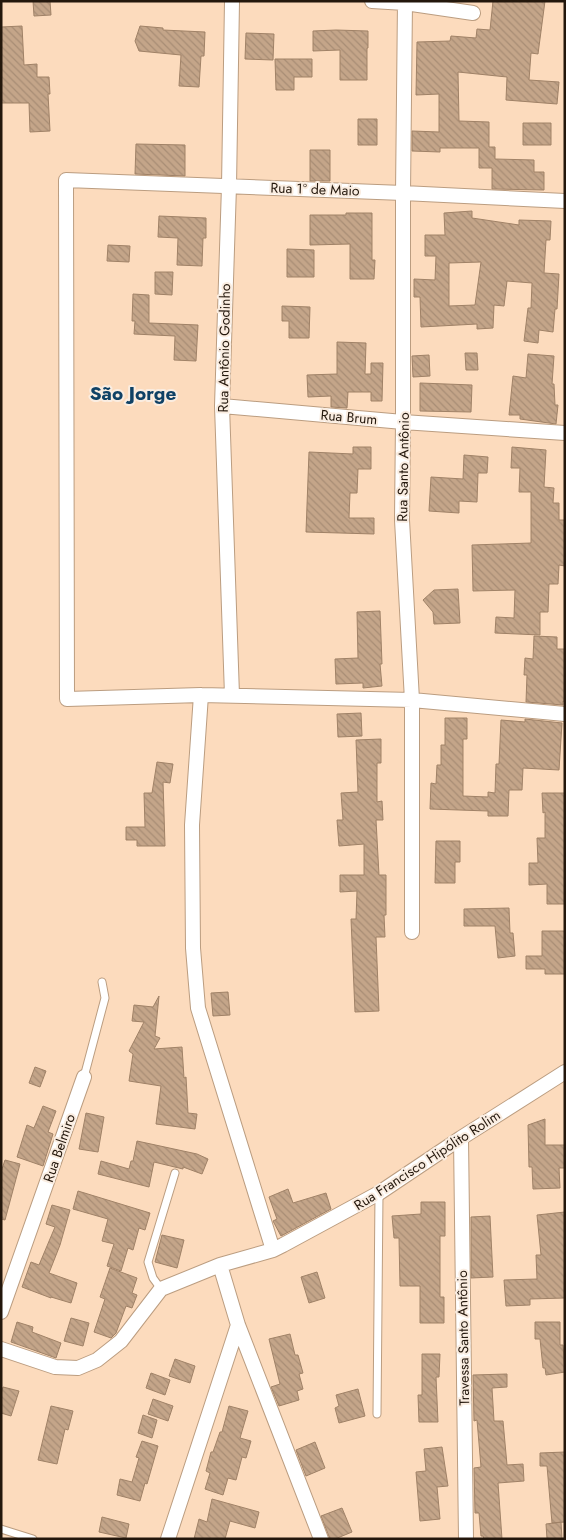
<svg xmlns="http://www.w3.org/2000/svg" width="566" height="1540" font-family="Jost,sans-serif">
	<defs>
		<pattern id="building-back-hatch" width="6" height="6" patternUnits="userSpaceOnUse" patternTransform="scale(1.25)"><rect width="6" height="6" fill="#c4a589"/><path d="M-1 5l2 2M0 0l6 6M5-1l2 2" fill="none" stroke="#a88d75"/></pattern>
	</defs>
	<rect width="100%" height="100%" fill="#fcdbbd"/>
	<path fill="url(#building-back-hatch)" stroke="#a08267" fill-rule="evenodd" d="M33,1H50L51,15L34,16Z
		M493,1H545L538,54L531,53L529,80L559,82L557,104L506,100L507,77L458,72L459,121L489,122V147H495V159L534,160V172H544V190L492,189V168H479V148H440V152L412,151V131L439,132V94L416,95L417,42L450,41L451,36L476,38L477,29L490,30Z
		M22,26L24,65L37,64V77H49L50,94H48L50,131L30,132L29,103H1V27Z
		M140,26L163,28V30L205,32L204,56H201L199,87L179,86L181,55L139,51L135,41Z
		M336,30L368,31V48H367V80H340V50L313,51V31Z
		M246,33L274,34L273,60L245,59Z
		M275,59H312V77H294V90H276Z
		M358,119H377V145H358Z
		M523,123H551V145H523Z
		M136,144L185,145V176L135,174Z
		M310,150H330V181H310Z
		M472,211V218L519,225V220L551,221L550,240H546L544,273L559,274L557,309H555L553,332L539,330L538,343L524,341L528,308H531L532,283L507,281L504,306L494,305L493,328L477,329V324L421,327L420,297H414V279L435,280L436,256H425V235H445L444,213ZM481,262L475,305L449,306V263Z
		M346,213H372V260H375L374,279H350V244L310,245V215H346Z
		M159,216L206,218V238H203L202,266L177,265L178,238L158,237Z
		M108,245L130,246L129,262L107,261Z
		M287,249L314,250V277H287Z
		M155,272H173L172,295L155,294Z
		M133,294L149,295V323L198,325L196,361L174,360L175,336L134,334L135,321H132Z
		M282,306L310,307L309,338H289V321H282Z
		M337,342L366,343L365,374H371V363H383L382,401H371V392H348L347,408L331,407V396L308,397L307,375L337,374Z
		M465,353H477L478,370H466Z
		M528,354L554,356L552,384H554L555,405H558L556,424L520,419V415H509L513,376L526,378Z
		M429,355L430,376L413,377L412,356Z
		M420,383L472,385L471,412L420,411Z
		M353,447H371V469H358L357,493H350L349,518H374V534L306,532L309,452L353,454Z
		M512,447L546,450L544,487L554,488L553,503H559V520H565V566L559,565L558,584H549L548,612H540V635L495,633L496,617L514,618L515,590L473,591L472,545L531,543V492H519L520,468H511Z
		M464,455L488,457L487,473H478L477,502L459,501V513L429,511L431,477L463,479Z
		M458,589L460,623L434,624L433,612L423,600L434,590Z
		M380,611L382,664H380L382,686L363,688V683L336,684L335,659L358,658L357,612Z
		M534,636L557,637V649H565V702L563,701V705L526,702L527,675H524L525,658L533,659Z
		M361,713L362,736L338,737L337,714Z
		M445,718H467V739H463V796L488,797V792L495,793L496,764H499L501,720L525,722V719L562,723L559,770L523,768L522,790H509L508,816H488V811L430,809L431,783L436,784L437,765H441V745H445Z
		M381,739V763H377V802L382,801L383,820H376L379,875H386V915H384L385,937H376L379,1011L355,1012L351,919H356L357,891L340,892V875H364V844L339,846L337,820H343L341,793L358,792L356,740Z
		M157,762L173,764L170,783L163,782L165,846H137V840H126V827H145L144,793H152Z
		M542,793H565V904H547V884L529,885V863H538L537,838H545V812L543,813Z
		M436,841H460V862H455V883H435Z
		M509,908L510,933H513L515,956L498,958L495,926H464V909Z
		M542,931H565V974H545V969H526V956H542Z
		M228,992L230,1015L213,1016L211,993Z
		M159,996L155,1036L160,1038L154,1049L182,1047L184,1078L186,1077L188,1113L197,1114L195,1129L156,1124L161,1086L129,1081L133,1054L129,1051L144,1022L132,1021L134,1005L153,1007Z
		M35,1067L46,1071L40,1087L29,1083Z
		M43,1106L56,1111L48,1132L53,1134L43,1166L17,1157L27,1125L34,1128Z
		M86,1113L104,1117L98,1152L79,1149Z
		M545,1119V1145H565V1168H559L560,1188L533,1189L532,1167H529L528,1125Z
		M137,1141L197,1154L208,1159L202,1174L183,1167V1169L154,1162L149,1187L98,1174L101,1161L129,1169L131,1161H133Z
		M5,1160L20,1164L5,1220L1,1219V1172Z
		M288,1189L293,1203L326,1193L331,1209L281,1236L273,1221L277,1219L269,1197Z
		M78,1191L150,1213L145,1230L139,1228L133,1250L128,1248L121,1271L107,1266L114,1244L102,1241L108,1219L73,1209Z
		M421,1202H445V1236H440V1297H444V1323H420V1286H400L399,1238H394L392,1216L421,1214Z
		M52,1205L70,1210L60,1245L49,1273L77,1283L71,1303L51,1297V1298L22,1287L31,1262L39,1265L55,1227L46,1224Z
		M565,1212V1298L530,1299V1305L506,1306L504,1280L537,1279L536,1255H541L537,1215Z
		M490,1216L493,1277L471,1278V1217Z
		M162,1235L184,1240L177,1268L155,1262Z
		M110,1268L137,1278L132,1293L137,1295L132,1308L126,1306L116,1333L111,1338L94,1332L105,1299L100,1297Z
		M317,1272L325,1298L309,1303L301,1277Z
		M71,1318L89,1323L83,1346L64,1341Z
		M17,1322L33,1327L32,1332L61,1343L56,1358L11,1342Z
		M535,1322H560V1345H563L565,1372L546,1375L545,1368H543L540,1339H535Z
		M290,1334L295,1355H298L303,1373L299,1374L303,1389L297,1391L299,1400L279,1406L271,1387L280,1384L269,1339Z
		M422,1354H440L439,1377H436L438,1422H419L418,1395H422Z
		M175,1359L195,1366L190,1383L169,1376Z
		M151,1373L170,1380L165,1395L146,1388Z
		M507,1374V1387L492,1388L494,1421H503L507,1465L523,1464L524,1481L498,1483L502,1539H484L483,1536H481L479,1513H475L474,1468L481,1467L477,1420L474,1421L473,1375Z
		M3,1387L19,1391L11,1416L1,1413V1394Z
		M358,1389L365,1416L339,1423L335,1408L339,1406L336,1395Z
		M153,1399L173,1406L168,1421L148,1414Z
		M51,1406L73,1411L68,1430L65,1429L57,1464L38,1460Z
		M229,1406L248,1411L240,1438L251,1441L246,1458L242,1457L236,1480L228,1478L223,1495L205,1489L210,1473L206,1471L211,1452H213L220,1432H222Z
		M143,1415L157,1420L152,1438L138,1433Z
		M142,1441L158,1446L147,1484L145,1483L140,1501L117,1495L120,1479L132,1482L139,1458L136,1457Z
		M315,1442L325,1468L306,1476L296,1450Z
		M442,1447L448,1486L437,1487L440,1519L420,1521L416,1472L426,1471L424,1449Z
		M565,1452V1522L552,1523L547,1466H540V1453Z
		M212,1499L259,1512L255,1528L230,1521L225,1539H194L199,1519L207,1522Z
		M342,1508L352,1532L335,1539H330L321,1516Z
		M102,1517L129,1524L126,1538L99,1532Z
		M561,1522L562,1539H547L546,1524Z"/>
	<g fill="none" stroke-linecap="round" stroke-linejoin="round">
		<g stroke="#bb9d80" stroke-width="9">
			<path id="lane" d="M84,1077L105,998L102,982
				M161,1289L153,1278L148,1262L175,1173
				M377,1414L379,1194
				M1,1529L33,1539"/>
		</g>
		<g stroke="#bb9d80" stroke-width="16">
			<path id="street" d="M232,1L229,186L222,406L232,695
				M372,1L405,3L473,13
				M405,1L403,193V422L402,520L412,700V932
				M565,201L403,193L66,180L67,699L201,695L412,700L565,714
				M222,406L403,422L565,433
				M201,695L192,825L193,948L198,1008L273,1250
				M461,1138L466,1539
				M220,1265L238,1325L321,1539
				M1,1312L84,1077
				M1,1349L55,1367L78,1368L97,1360L121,1341L161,1289L220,1265L273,1250L283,1245L379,1193L461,1138L565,1072
				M168,1539L238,1325"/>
		</g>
		<use href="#lane" stroke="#fff" stroke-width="7"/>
		<use href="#street" stroke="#fff" stroke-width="14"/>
	</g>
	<g text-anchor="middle" stroke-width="4" stroke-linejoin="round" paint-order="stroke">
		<g font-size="14" fill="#23170c" stroke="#faede1">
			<text transform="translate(315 189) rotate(2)" y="5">Rua 1º de Maio</text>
			<text transform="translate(224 348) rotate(-89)" y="5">Rua Antônio Godinho</text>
			<text transform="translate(349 417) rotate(5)" y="5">Rua Brum</text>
			<text transform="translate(403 467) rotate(-89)" y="5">Rua Santo Antônio</text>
			<text transform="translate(59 1148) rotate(-71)" y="5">Rua Belmiro</text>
			<text transform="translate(427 1160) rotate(-33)" y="5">Rua Francisco Hipólito Rolim</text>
			<text transform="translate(463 1338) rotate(-91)" y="5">Travessa Santo Antônio</text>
		</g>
		<g font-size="19" font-weight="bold" fill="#0f4165" stroke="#faede1">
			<text x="133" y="400">São Jorge</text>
		</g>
	</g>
	<rect width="566" height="1540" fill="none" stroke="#23170c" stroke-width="5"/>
</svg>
